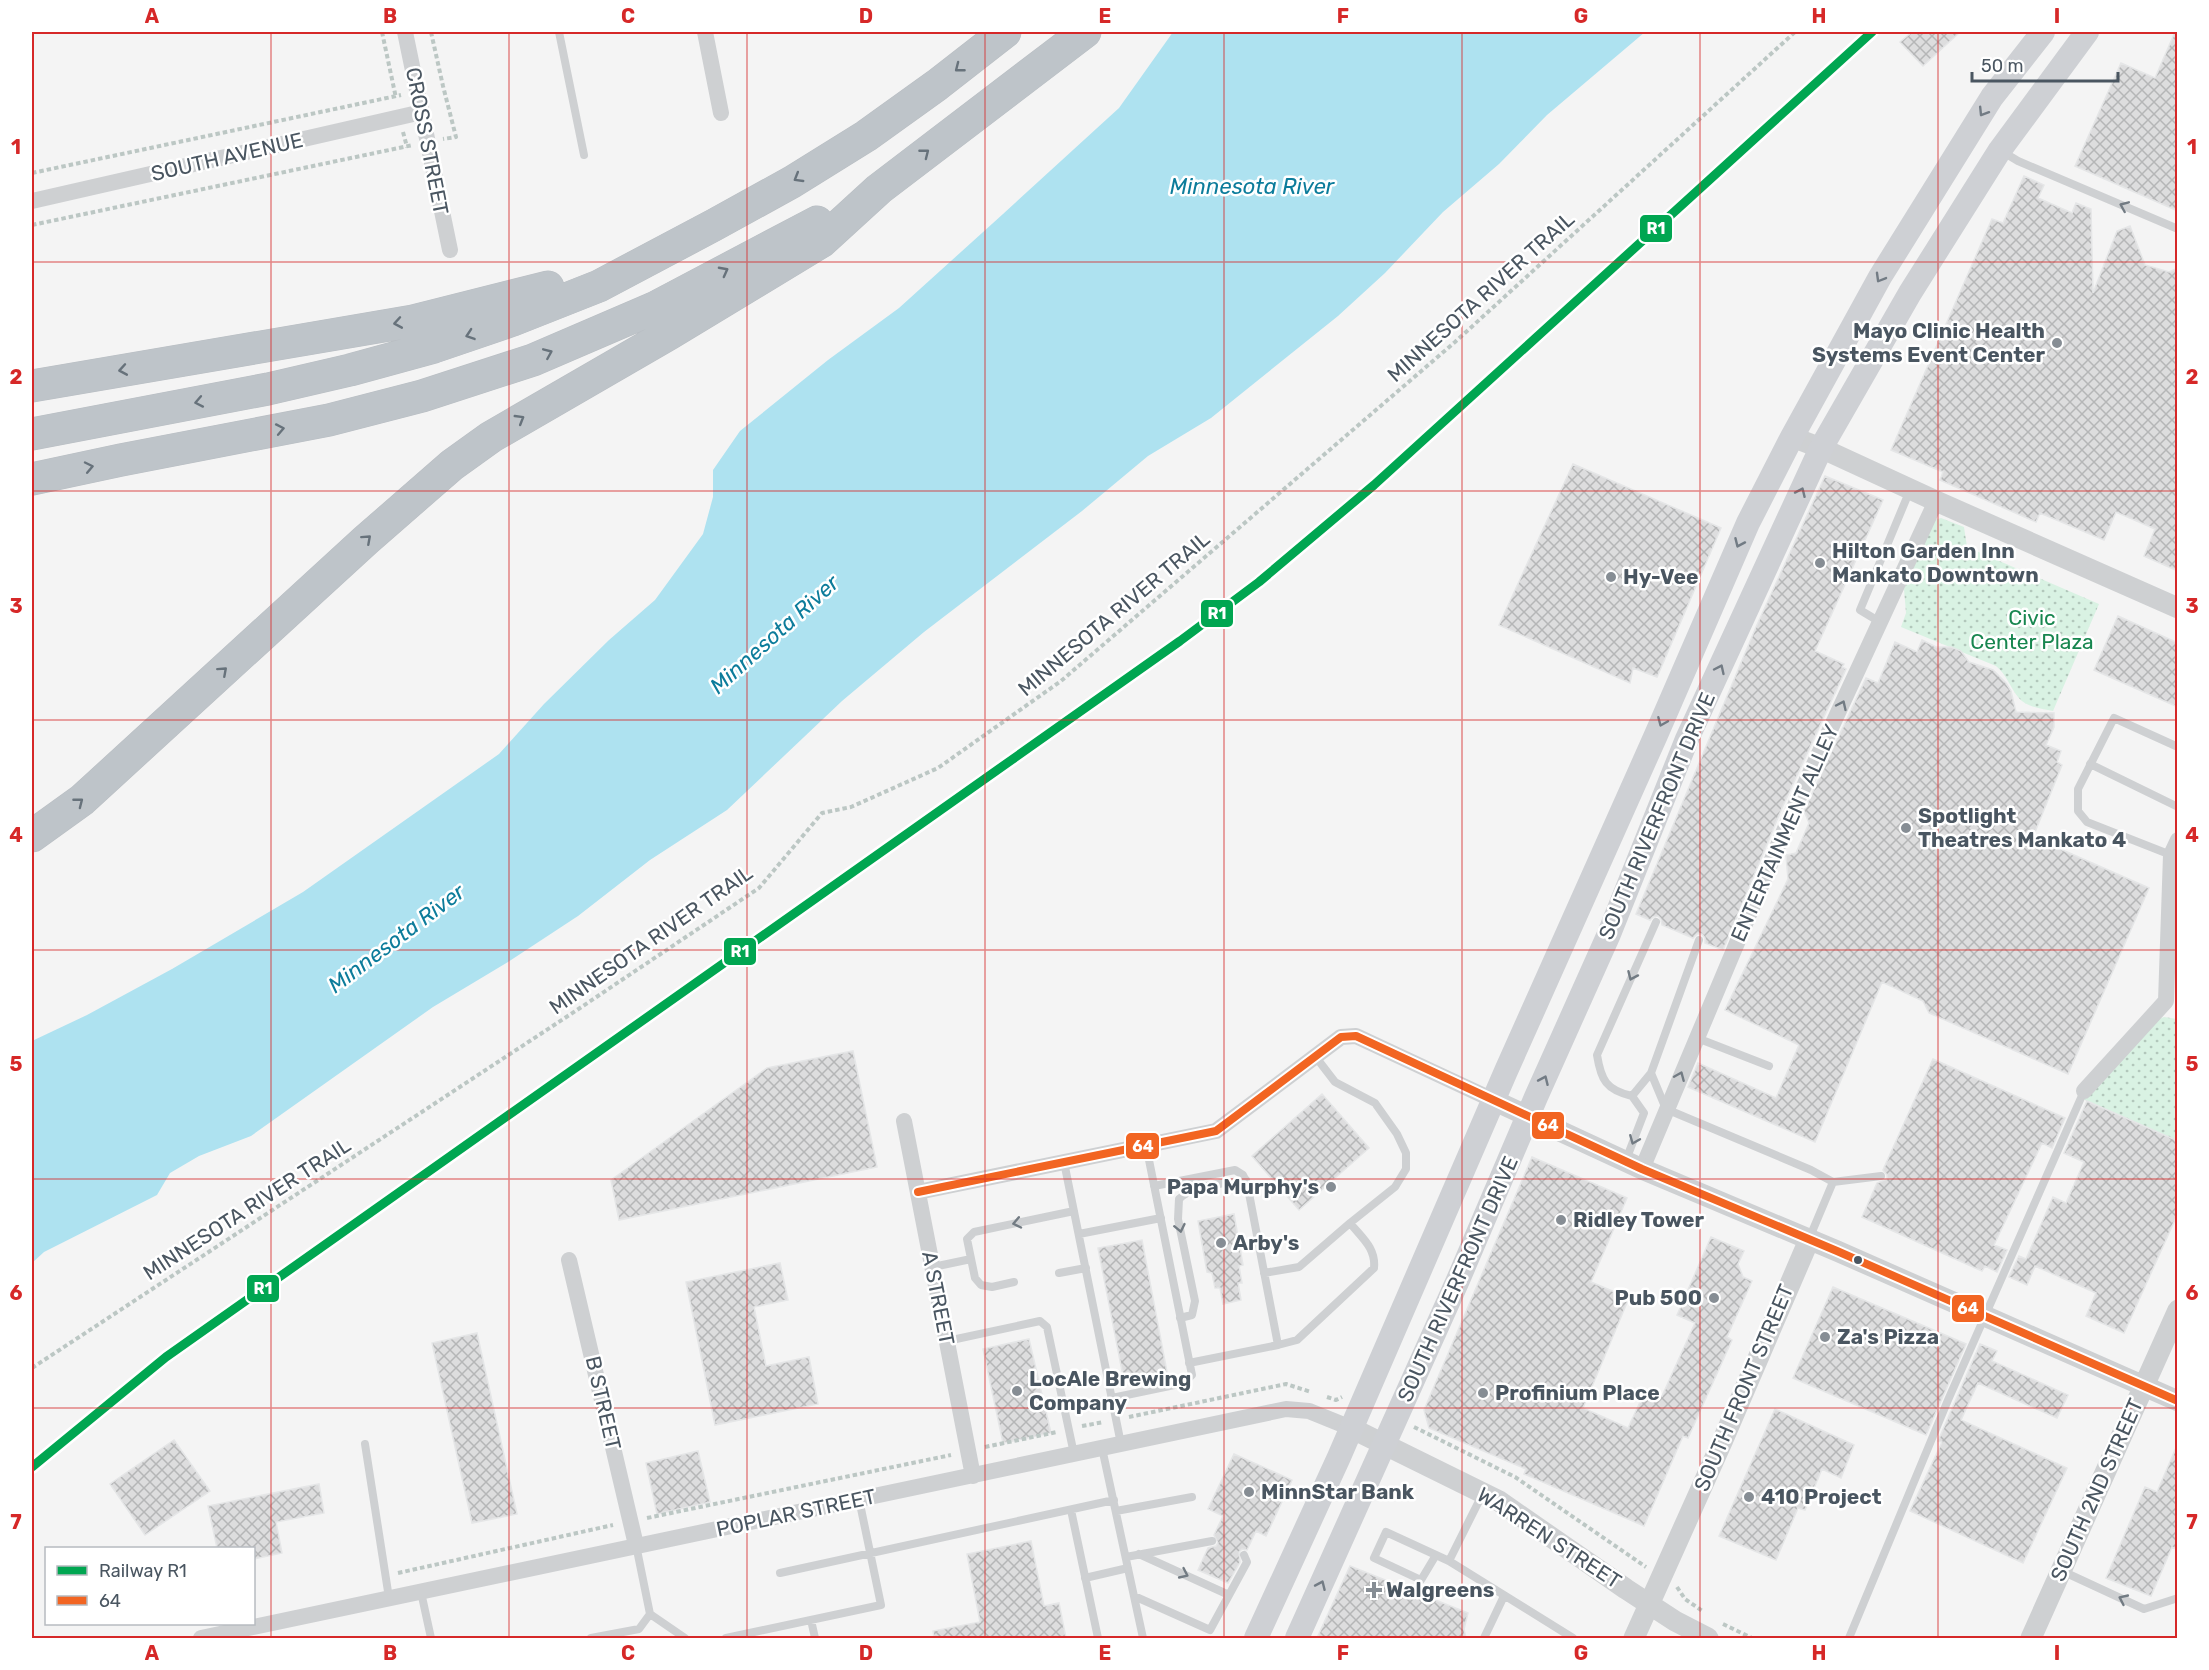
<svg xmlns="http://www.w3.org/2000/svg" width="2209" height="1670" font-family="Rubik,sans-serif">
	<defs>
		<pattern id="park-dots" width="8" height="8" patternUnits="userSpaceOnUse" patternTransform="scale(1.5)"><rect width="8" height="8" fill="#d9f2e3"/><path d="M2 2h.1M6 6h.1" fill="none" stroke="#b2c7bb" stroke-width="1.8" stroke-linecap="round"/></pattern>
		<pattern id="building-cross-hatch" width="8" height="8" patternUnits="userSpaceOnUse" patternTransform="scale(1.5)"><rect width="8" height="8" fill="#ddddde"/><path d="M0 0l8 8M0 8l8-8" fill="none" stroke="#b5b6b7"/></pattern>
	</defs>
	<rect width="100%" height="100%" fill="#f4f4f4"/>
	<path fill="url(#park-dots)" d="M1941,518L1964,527L1967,547L2099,604L2053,711C2041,709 2026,707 2018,697C2010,687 2007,675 1996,666L1901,627L1906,613L1904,589L1931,526L1935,520Z
		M2164,1017L2177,1019V1141L2083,1099L2157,1020Z"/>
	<path fill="#aee2f0" d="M1173,32H1645L1547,115L1499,164L1443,212L1385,273L1338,316L1211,418L1148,456L1082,511L924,632L842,701L727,810L650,860L578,916L508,962L433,1007L251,1136L199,1156L170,1173L157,1195L44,1252L32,1263V1041L87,1015L172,969L303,892L499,754L544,704L609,640L655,600L703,534L713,497V470L740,431L828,360L899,308L1003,214L1119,108Z"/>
	<path fill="url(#building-cross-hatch)" stroke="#e5e6e7" stroke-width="1.5" d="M1912,32H1960L1923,66L1900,42Z
		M2175,32H2178V211L2075,166L2121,63L2155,78Z
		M2024,176L2044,185L2038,198L2072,213L2076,203L2091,209L2093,293L2117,231L2130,226L2145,265L2169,272L2178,268V571L2144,556L2155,529L2116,512L2104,540L2040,513L2036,522L1940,480L1943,472L1891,450L1992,219L2003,223Z
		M1573,464L1721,528L1657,677L1633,668L1630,683L1499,625Z
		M1825,476L1883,500L1815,651L1844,664L1842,667L1846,669L1782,808L1723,950L1705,943V938L1702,934H1697L1693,938L1662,925L1661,919L1658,916L1653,917L1650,920L1636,914L1756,627Z
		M2118,616L2178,643V707L2094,670Z
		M1922,640L1936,647H1951L1961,651L1969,662L1993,670L2006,683L2011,691L2016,712L2054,713V727L2046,745L2061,751L2057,762L2062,765L2033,837L2149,888L2068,1074L1929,1013L1923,1001L1882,982L1815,1142L1688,1087L1698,1063L1776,1098L1799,1045L1725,1010L1788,879L1786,855L1796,853L1809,823L1804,811L1866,678L1878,683L1895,642L1917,652Z
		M853,1051L877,1167L619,1220L611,1180L767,1068Z
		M1933,1059L2065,1118L2052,1148L2042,1143L1994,1245L2007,1250L1997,1272L1985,1266L1982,1271L1862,1217L1877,1183L1887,1179V1175L1883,1170Z
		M1322,1094L1369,1148L1299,1210L1252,1156Z
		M2087,1101L2178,1141V1213L2124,1333L2086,1316L2096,1293L2035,1266L2027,1285L2009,1277L2019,1256L2026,1259L2053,1197L2066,1203L2084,1162L2064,1153Z
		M1532,1157L1627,1198L1591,1282L1629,1298L1583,1408L1628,1428L1646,1389L1662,1396L1695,1323L1677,1315L1711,1237L1744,1251L1738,1264L1743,1277L1752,1281L1727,1337L1732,1340L1688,1438L1683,1436L1644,1526L1524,1474L1526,1469L1429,1428L1424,1410Z
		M1234,1214L1243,1265L1239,1266L1242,1283H1238L1241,1300L1223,1304L1220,1288H1215L1212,1273L1207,1272L1198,1221Z
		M1142,1240L1167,1372L1124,1381L1098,1248Z
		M780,1263L788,1300L754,1307L766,1366L809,1357L818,1404L715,1425L686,1282Z
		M1833,1287L1966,1344L1926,1435L1793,1378Z
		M477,1333L517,1514L472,1523L432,1343Z
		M1029,1339L1051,1433L1003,1443L983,1349Z
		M1980,1344L1997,1351L1992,1361L2068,1395L2057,1418L1978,1383L1961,1420L2067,1468L2023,1563L1910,1511L1942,1442L1938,1441Z
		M1775,1409L1854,1445L1841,1478L1822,1469L1805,1510L1798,1508L1776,1560L1719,1536Z
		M174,1440L210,1491L145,1535L110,1484Z
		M2178,1443V1550L2172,1547L2151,1596L2106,1578L2145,1487L2157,1492Z
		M698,1451L710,1502L657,1514L646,1463Z
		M1234,1454L1292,1480L1266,1536L1256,1531L1247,1550L1242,1549L1239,1552L1240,1562L1228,1583L1198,1570L1208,1548L1216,1546L1218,1543L1214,1535L1223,1516L1208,1509Z
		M319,1484L324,1513L276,1522L282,1553L254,1559V1548H217L208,1506Z
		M1031,1541L1044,1606L1059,1603L1066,1638H934L933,1631L980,1622L967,1554Z
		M1350,1566L1468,1613L1464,1629L1466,1638H1317Z"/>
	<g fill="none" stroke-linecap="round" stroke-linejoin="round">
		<g stroke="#b9bec3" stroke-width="33">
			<path id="motorway" d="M32,386L413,321L548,287
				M32,434L268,389L350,370L434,347L513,320L599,286L714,225L792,182L866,136L937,85L1005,32
				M32,479L121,460L329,420L422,396L533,360L654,308L817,222
				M32,836L82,800L366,540L452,465L491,437L669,334L821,242L879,189L1085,32"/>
		</g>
		<path stroke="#bcc7c4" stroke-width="4" stroke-dasharray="4.5 3" stroke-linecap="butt" d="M382,32L396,98
			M431,32L443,86L456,137L443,139
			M403,132L407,147
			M32,173L401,95
			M32,225L413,145
			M32,1368L577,1010L759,888L822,813L851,807L938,768L1061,681L1455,342L1795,32
			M1327,1397L1336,1400L1342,1397
			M1129,1417L1286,1384L1311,1392
			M1082,1426L1104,1422
			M1414,1427L1515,1477L1646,1567
			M985,1447L1057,1432
			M647,1518L951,1455
			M398,1573L613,1525
			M1677,1587L1685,1599L1704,1612
			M1723,1624L1752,1638"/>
		<path stroke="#ced0d2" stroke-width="8" d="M559,32L584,155
			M2003,152L2018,161L2178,229
			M1880,622L1860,610L1910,490
			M2090,764L2178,807
			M2171,855L2087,822L2078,811V789L2114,718L2178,747
			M1699,940L1651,1073L1666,1109L1811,1170L1833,1182
			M1697,1038L1769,1066
			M1315,1056L1335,1082L1375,1103L1397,1134L1406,1153V1169L1395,1187L1350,1223
			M1632,1096L1651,1073
			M1626,1160L1644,1113L1632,1096C1606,1090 1601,1080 1597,1055L1656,922
			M1064,1162L1121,1444
			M1154,1186L1235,1170L1243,1175L1247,1183L1278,1345L1189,1363
			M1079,1234L1161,1218
			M1809,1239L1833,1182L1881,1176
			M933,1267L971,1259
			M1059,1273L1086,1268
			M1264,1273L1299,1267L1350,1223C1362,1238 1376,1248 1374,1268L1297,1340L1278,1345
			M1014,1282L992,1287L981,1285L975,1278L967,1239L974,1232L1074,1211
			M1180,1318L1192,1315L1195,1301L1178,1219L1179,1199C1195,1184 1224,1184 1246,1180
			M947,1341L1040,1321L1047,1327L1074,1454
			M1112,1398L1184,1383L1192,1375L1146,1145
			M365,1444L389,1598
			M1102,1448L1143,1638
			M1483,1493L1449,1561L1573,1638
			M1071,1510L1098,1638
			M1116,1511L1192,1497
			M1139,1554L1229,1595
			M1436,1555L1421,1580L1374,1558L1386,1532L1449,1561
			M1126,1557L1212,1541
			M2062,1571L2144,1609L2178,1598
			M780,1573L1114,1500
			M1085,1578L1128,1568
			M421,1592L431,1638
			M1134,1596L1210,1630L1247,1562L1244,1555
			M650,1614L685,1638
			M811,1620L815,1638
			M591,1638L639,1629L650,1614L636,1545
			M726,1638L881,1605L859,1499
			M1484,1638L1504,1596
			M1849,1638L1948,1400L2084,1091"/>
		<path stroke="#ced0d2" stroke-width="16" d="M405,32L450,250
			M705,32L721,113
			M32,201L422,112
			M2084,1091L2166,1001L2171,855L2178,840
			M904,1121L973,1476
			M1642,1169L1792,812L1936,501
			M918,1192L1216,1131L1341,1037L1356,1036L1493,1100
			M569,1260L636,1545
			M201,1638L1286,1409L1309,1411L1351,1428"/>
		<path stroke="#ced0d2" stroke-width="21" d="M1792,437L1821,448L1936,501L2178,608
			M1493,1100L1642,1169L1837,1251L2178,1401
			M1351,1428L1499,1501L1626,1589L1675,1621L1708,1638
			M1634,1638L1722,1442L1809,1240
			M2031,1638L2178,1310"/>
		<path stroke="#ced0d4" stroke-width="24" d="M1256,1638L1339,1457L1506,1071L1656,735L1748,523L1792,437L1880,277L1992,97L2043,32
			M1297,1638L1458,1280L1536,1097L1609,934L1687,739L1821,448L1910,293L2000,150L2087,32"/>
		<use href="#motorway" stroke="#bec4c9" stroke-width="32"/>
		<g stroke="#fff" stroke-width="12">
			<path id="bus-1" d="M918,1192L1216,1131L1341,1037L1356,1036L1642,1169L1837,1251L2178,1401"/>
		</g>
		<use href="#bus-1" stroke="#f26522" stroke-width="8"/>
		<g stroke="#fff" stroke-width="14">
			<path id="rail-1" d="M32,1467L166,1357L1180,641L1259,582L1374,485L1872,32"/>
		</g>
		<use href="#rail-1" stroke="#00a651" stroke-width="9"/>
	</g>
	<defs><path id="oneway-chevron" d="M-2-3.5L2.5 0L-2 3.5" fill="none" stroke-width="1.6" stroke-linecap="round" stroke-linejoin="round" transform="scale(1.5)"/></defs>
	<g stroke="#67727b">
		<use href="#oneway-chevron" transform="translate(959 68) rotate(142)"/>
		<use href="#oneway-chevron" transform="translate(925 153) rotate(-38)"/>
		<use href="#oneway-chevron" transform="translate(798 178) rotate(149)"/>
		<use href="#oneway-chevron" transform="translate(724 271) rotate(-28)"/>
		<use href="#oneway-chevron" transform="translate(398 323) rotate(170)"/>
		<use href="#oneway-chevron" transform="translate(470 335) rotate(161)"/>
		<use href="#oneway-chevron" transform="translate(548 353) rotate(-23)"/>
		<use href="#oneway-chevron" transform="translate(123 370) rotate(170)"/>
		<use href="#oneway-chevron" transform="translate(199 402) rotate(169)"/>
		<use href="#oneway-chevron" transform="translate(520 419) rotate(-31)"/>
		<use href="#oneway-chevron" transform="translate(280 429) rotate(-11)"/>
		<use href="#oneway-chevron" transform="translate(89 467) rotate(-12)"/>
		<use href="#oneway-chevron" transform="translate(367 539) rotate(-42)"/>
		<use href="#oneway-chevron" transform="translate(223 671) rotate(-42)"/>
		<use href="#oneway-chevron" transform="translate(79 802) rotate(-38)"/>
	</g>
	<g stroke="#727b84">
		<use href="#oneway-chevron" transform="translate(1983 112) rotate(122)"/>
		<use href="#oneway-chevron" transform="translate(1880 278) rotate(120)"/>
		<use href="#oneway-chevron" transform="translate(1801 492) rotate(-66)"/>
		<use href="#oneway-chevron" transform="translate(1739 543) rotate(114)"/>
		<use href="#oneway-chevron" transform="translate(1720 669) rotate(-65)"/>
		<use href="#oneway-chevron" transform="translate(1662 722) rotate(113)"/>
		<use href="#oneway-chevron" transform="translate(1544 1080) rotate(-66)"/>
		<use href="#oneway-chevron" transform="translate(1321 1585) rotate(-66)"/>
	</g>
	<g stroke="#727b83">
		<use href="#oneway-chevron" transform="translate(2124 206) rotate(-157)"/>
		<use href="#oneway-chevron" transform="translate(1842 705) rotate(-65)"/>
		<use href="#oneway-chevron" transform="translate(1632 976) rotate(114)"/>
		<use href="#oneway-chevron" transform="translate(1680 1076) rotate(-67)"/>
		<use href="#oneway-chevron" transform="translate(1634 1140) rotate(112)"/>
		<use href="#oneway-chevron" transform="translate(1017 1223) rotate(168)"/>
		<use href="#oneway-chevron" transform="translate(1180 1228) rotate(78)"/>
		<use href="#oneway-chevron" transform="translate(1184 1574) rotate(25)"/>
		<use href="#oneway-chevron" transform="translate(2123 1599) rotate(-155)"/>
	</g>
	<path fill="none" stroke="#d62828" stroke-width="1.5" stroke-opacity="0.55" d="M271,32V1638M509,32V1638M747,32V1638M985,32V1638M1224,32V1638M1462,32V1638M1700,32V1638M1938,32V1638M32,262H2178M32,491H2178M32,720H2178M32,950H2178M32,1179H2178M32,1408H2178"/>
	<g fill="#868d94" stroke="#fff" stroke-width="2">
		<circle cx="2057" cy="343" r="6"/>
		<circle cx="1820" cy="563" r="6"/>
		<circle cx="1611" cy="577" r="6"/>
		<circle cx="1906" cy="828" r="6"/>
		<circle cx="1331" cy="1187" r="6"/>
		<circle cx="1561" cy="1220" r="6"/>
		<circle cx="1221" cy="1243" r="6"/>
		<circle cx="1714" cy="1298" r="6"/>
		<circle cx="1825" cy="1337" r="6"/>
		<circle cx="1017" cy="1391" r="6"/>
		<circle cx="1483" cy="1393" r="6"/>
		<circle cx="1249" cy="1492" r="6"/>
		<circle cx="1749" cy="1497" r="6"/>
		<path d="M1371 1581h6v6h6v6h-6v6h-6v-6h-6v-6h6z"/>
	</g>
	<circle fill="#4a5661" stroke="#fff" stroke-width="2" cx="1858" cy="1260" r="5"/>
	<g text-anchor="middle" stroke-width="5" stroke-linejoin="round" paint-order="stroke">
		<g font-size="21" fill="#4a5661" stroke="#fff">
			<text transform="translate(427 141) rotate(79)" y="7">CROSS STREET</text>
			<text transform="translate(227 157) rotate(-13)" y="7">SOUTH AVENUE</text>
			<text transform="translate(1481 297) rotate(-42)" y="7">MINNESOTA RIVER TRAIL</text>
			<text transform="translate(1114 614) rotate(-40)" y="7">MINNESOTA RIVER TRAIL</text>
			<text transform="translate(1657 816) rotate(-67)" y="7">SOUTH RIVERFRONT DRIVE</text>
			<text transform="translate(1785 833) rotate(-66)" y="7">ENTERTAINMENT ALLEY</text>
			<text transform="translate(651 940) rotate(-35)" y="7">MINNESOTA RIVER TRAIL</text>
			<text transform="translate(247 1209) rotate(-33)" y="7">MINNESOTA RIVER TRAIL</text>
			<text transform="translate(1458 1279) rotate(-66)" y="7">SOUTH RIVERFRONT DRIVE</text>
			<text transform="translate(938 1298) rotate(79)" y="7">A STREET</text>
			<text transform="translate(1744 1388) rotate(-67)" y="7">SOUTH FRONT STREET</text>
			<text transform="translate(603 1403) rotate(77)" y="7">B STREET</text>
			<text transform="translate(2097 1490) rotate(-66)" y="7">SOUTH 2ND STREET</text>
			<text transform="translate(796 1513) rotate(-12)" y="7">POPLAR STREET</text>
			<text transform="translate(1549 1538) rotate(33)" y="7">WARREN STREET</text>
		</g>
		<g font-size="21" font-weight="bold" fill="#4a5661" stroke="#fff" text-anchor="start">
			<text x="2045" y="338" text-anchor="end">Mayo Clinic Health<tspan x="2045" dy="24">Systems Event Center</tspan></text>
			<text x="1832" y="558">Hilton Garden Inn<tspan x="1832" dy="24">Mankato Downtown</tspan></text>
			<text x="1623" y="584">Hy-Vee</text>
			<text x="1918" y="823">Spotlight<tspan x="1918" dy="24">Theatres Mankato 4</tspan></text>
			<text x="1319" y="1194" text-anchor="end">Papa Murphy's</text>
			<text x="1573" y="1227">Ridley Tower</text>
			<text x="1233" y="1250">Arby's</text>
			<text x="1702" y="1305" text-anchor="end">Pub 500</text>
			<text x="1837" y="1344">Za's Pizza</text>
			<text x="1029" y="1386">LocAle Brewing<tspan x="1029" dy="24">Company</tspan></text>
			<text x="1495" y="1400">Profinium Place</text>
			<text x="1261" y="1499">MinnStar Bank</text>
			<text x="1761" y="1504">410 Project</text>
			<text x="1386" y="1597">Walgreens</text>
		</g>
		<g font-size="21" fill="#17864f" stroke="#fff">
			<text x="2032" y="625">Civic<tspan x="2032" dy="24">Center Plaza</tspan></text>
		</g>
		<g font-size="22" font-style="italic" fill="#0c7c9b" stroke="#fff">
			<text x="1252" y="194">Minnesota River</text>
			<text transform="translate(774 634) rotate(-42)" y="8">Minnesota River</text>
			<text transform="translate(396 938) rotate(-37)" y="8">Minnesota River</text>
		</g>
	</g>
	<g stroke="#fff" stroke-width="2">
		<rect x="1639" y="214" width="34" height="29" rx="6" fill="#00a651"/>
		<rect x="1200" y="599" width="34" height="29" rx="6" fill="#00a651"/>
		<rect x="723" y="937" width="34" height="29" rx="6" fill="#00a651"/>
		<rect x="1531" y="1111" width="34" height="29" rx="6" fill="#f26522"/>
		<rect x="1125" y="1132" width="35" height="28" rx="6" fill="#f26522"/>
		<rect x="246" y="1274" width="34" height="29" rx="6" fill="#00a651"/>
		<rect x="1951" y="1294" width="34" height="29" rx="6" fill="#f26522"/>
	</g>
	<g font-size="16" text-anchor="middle" font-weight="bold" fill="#fff">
		<text x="1656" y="234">R1</text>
		<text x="1217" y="619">R1</text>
		<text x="740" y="957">R1</text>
		<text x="1548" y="1131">64</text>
		<text x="1143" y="1152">64</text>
		<text x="263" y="1294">R1</text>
		<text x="1968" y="1314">64</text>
	</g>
	<rect width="2209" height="1670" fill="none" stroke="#ffffff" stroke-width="66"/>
	<rect x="45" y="1547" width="210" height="78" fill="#ffffff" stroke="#b7bbc0" stroke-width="1.5"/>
	<rect x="57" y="1566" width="30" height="9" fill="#00a651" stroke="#b7bbc0" stroke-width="1.5"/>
	<text x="99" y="1577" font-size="18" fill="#4a5661">Railway R1</text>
	<rect x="57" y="1596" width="30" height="9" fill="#f26522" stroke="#b7bbc0" stroke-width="1.5"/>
	<text x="99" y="1607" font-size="18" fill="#4a5661">64</text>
	<path d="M1972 72v9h146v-9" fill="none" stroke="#4a5661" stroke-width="3"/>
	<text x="1981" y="72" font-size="18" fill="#4a5661" stroke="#ffffff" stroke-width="4.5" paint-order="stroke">50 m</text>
	<rect x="33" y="33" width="2143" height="1604" fill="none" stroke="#d62828" stroke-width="2"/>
	<g font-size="20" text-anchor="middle" font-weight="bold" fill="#d62828">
		<text x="152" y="23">A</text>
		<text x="390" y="23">B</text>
		<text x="628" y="23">C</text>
		<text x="866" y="23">D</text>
		<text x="1105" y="23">E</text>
		<text x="1343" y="23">F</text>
		<text x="1581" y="23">G</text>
		<text x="1819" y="23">H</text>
		<text x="2057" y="23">I</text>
		<text x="16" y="154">1</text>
		<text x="2192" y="154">1</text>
		<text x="16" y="384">2</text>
		<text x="2192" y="384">2</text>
		<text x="16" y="613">3</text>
		<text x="2192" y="613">3</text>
		<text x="16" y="842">4</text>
		<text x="2192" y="842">4</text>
		<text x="16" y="1071">5</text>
		<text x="2192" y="1071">5</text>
		<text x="16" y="1300">6</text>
		<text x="2192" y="1300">6</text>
		<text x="16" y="1529">7</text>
		<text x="2192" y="1529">7</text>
		<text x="152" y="1660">A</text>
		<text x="390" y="1660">B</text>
		<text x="628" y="1660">C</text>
		<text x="866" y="1660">D</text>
		<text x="1105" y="1660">E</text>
		<text x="1343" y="1660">F</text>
		<text x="1581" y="1660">G</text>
		<text x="1819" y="1660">H</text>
		<text x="2057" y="1660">I</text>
	</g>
</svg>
